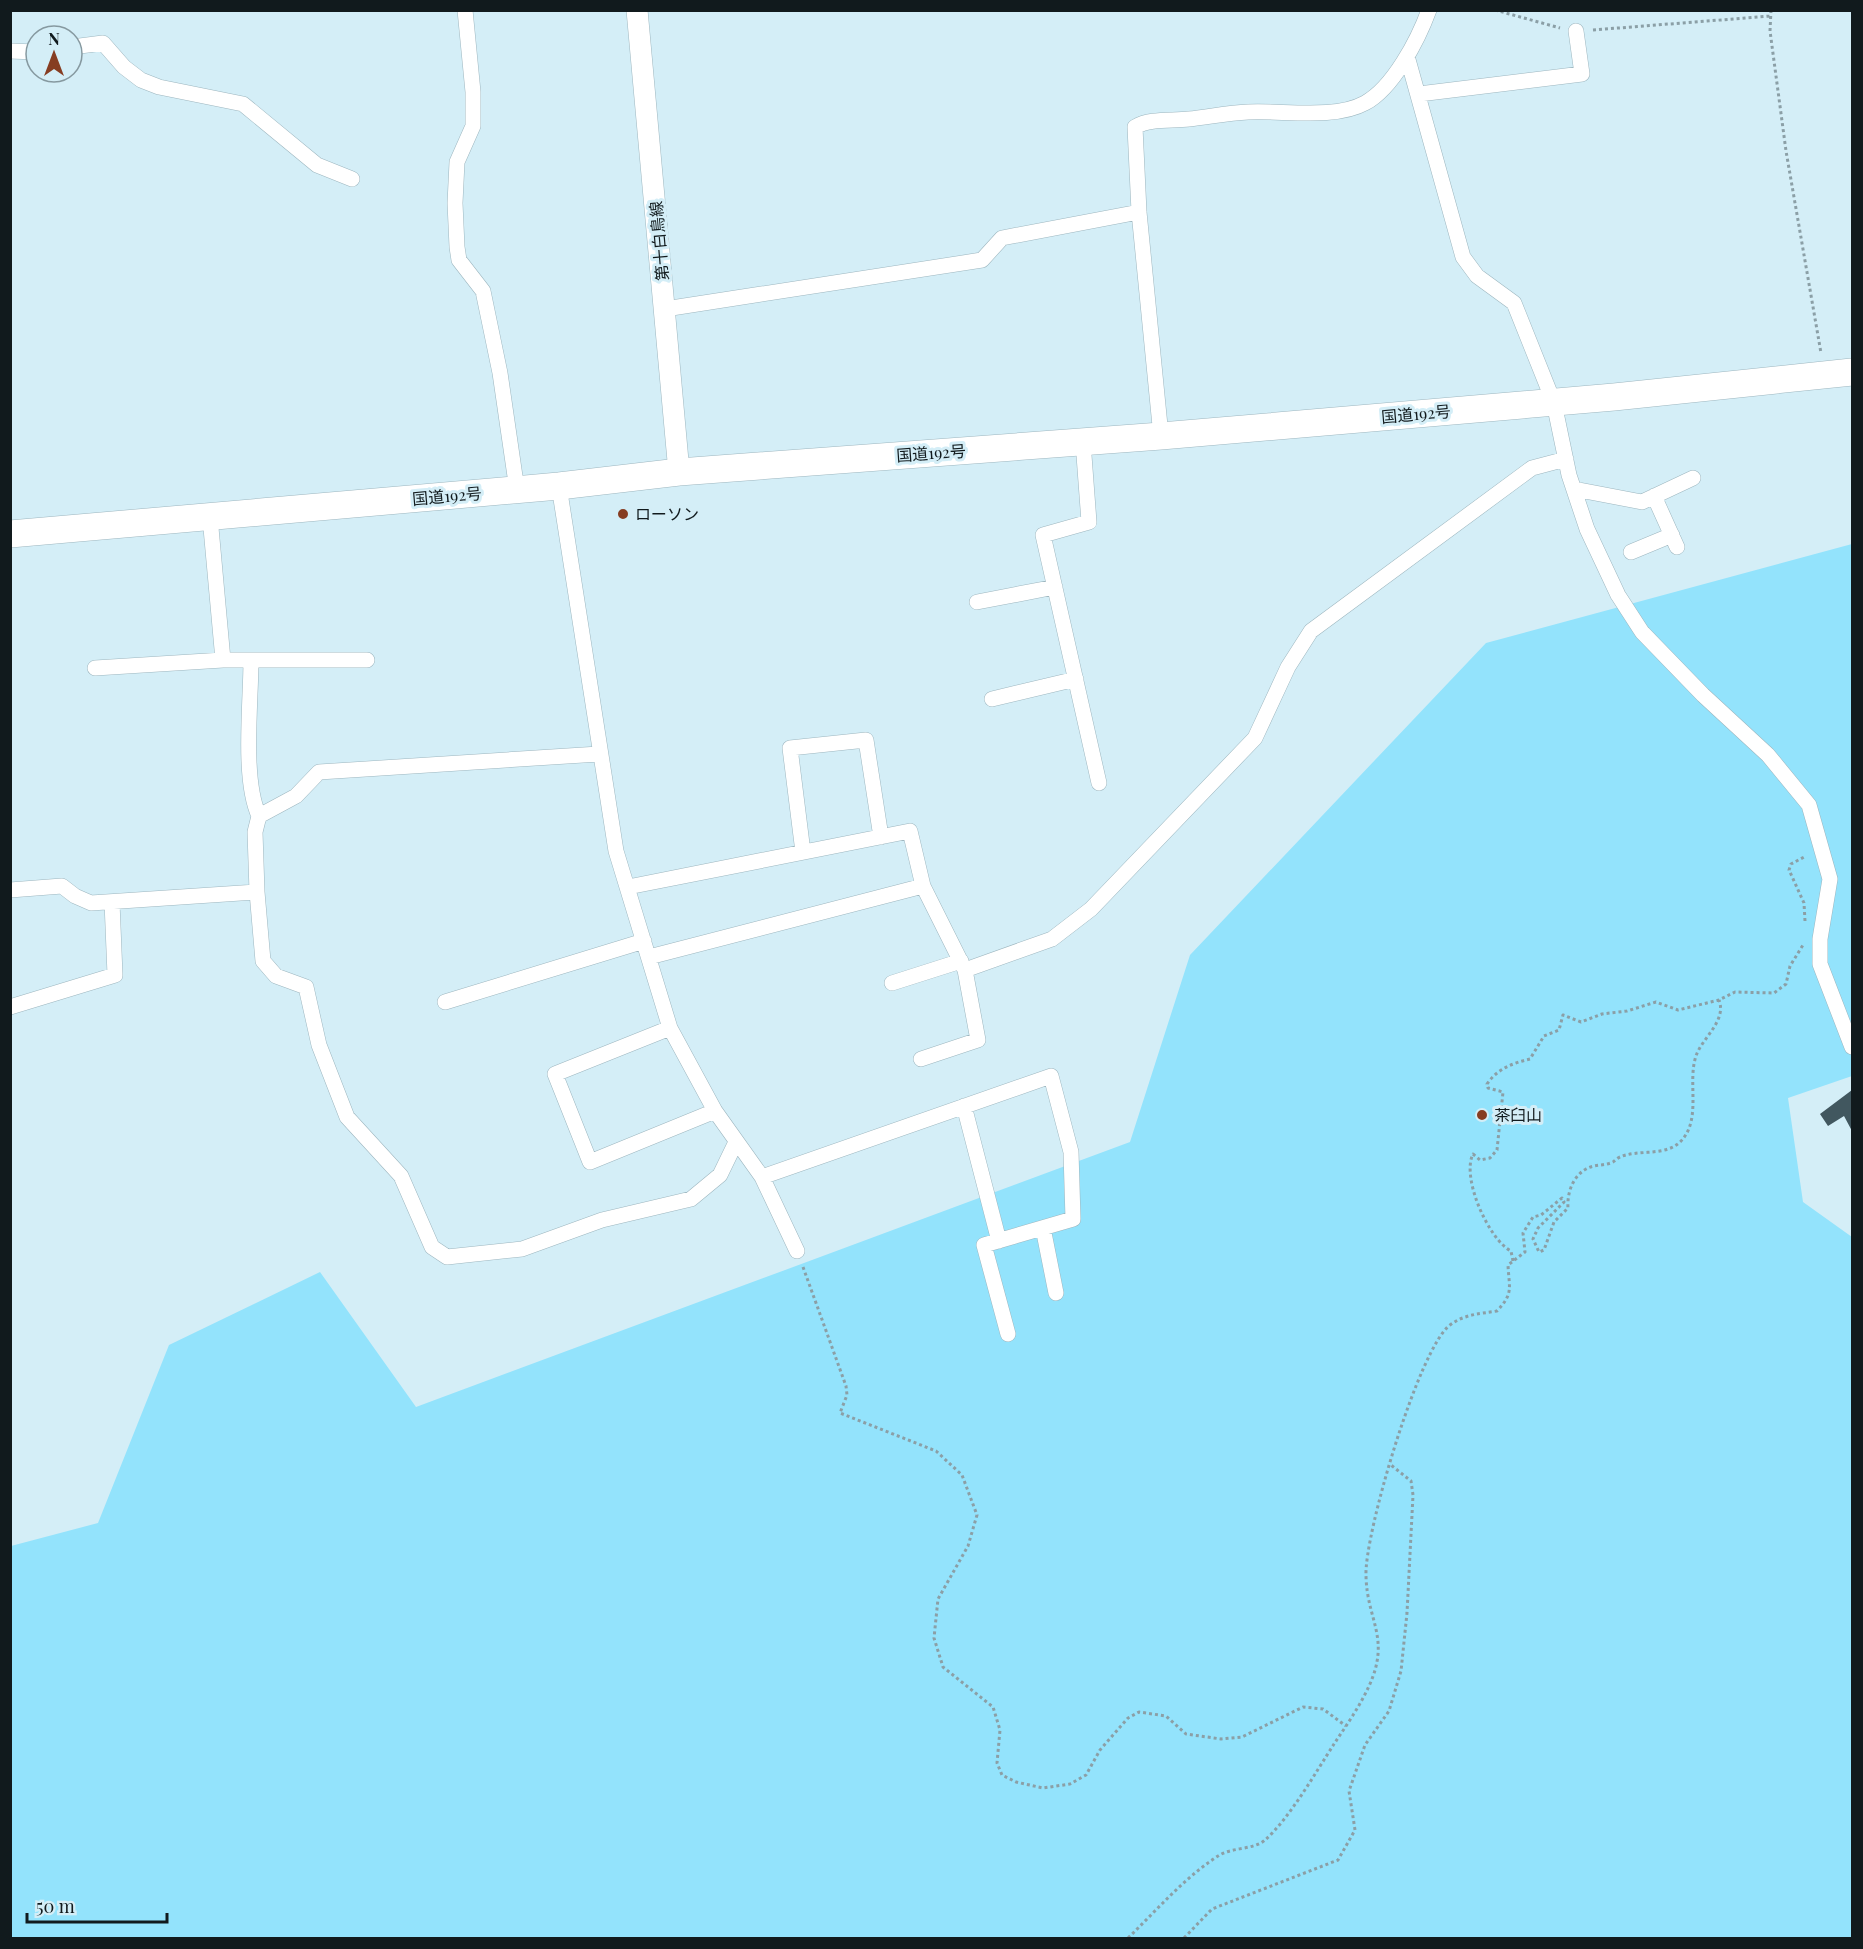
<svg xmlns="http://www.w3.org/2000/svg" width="1863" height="1949" font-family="'Playfair Display','Noto Sans JP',serif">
	<rect width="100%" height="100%" fill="#d4eef7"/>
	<path fill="#93e3fc" d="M1852,544V1076L1788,1098L1803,1202L1852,1237V1938H11V1546L98,1523L169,1345L320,1272L416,1407L1130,1142L1190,955L1486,643Z"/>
	<path fill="#41575f" d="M1852,1090V1131L1844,1116L1828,1126L1820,1114Z"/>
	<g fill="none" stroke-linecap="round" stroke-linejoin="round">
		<g stroke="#9db6bf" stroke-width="16">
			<path id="street" d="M465,10L473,92V126L457,162L455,203L457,247L459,260L483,291L500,373L517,490
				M72,47L103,43L124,67L141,80L159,87L243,104L317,165L352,179
				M10,51L36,52
				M1407,56L1463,257L1477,276L1514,303L1554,403L1569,475L1587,529L1618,595L1642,632L1703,695L1768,755L1809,805L1830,879L1820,939V964L1852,1047
				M1419,94L1582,74L1576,31
				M665,309L982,260L1002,238L1139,212
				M1161,436L1139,212L1135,127C1150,118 1171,121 1189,119C1208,117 1228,113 1248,112C1282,110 1334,120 1365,103C1393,88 1418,40 1429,10
				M1083,442L1089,522L1043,535L1099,783
				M559,486L616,851L670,1028L715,1111L762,1177L797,1251
				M1574,489L1642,502L1693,478
				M1654,496L1677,547
				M210,517L223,660
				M1631,552L1672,535
				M977,602L1055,587
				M251,660C251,703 242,779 259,816
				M95,668L223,660H367
				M992,699L1076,679
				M803,852L790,748L866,740L881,837
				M628,887L910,831L923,886L965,970L978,1040L921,1059
				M10,890L62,886L75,896L91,903L257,892L255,832L259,816L296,796L319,772L599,754
				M257,892L263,961L276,976L306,987L319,1045L347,1117L401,1176L432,1247L447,1257L522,1249L602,1220L691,1199L720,1175L736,1142
				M649,957L923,886
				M965,970L1052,939L1091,909L1255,738L1288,667L1311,631L1532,468L1566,459
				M892,983L961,961
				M445,1002L644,941
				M10,1007L115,975L112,902
				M670,1028L555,1074L590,1162L715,1111
				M964,1106L999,1241
				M762,1177L1051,1076L1071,1152L1073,1219L984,1245L1008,1334
				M1043,1228L1056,1293"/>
		</g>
		<g stroke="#9db6bf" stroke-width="22">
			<path id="secondary" d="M637,10L679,472"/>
		</g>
		<g stroke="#9db6bf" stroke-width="28">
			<path id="highway" d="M10,534L559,486L679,472L1161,436L1614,397L1852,372"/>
		</g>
		<path stroke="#8b9fa6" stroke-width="3" stroke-dasharray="3 3" stroke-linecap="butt" d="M1495,10L1560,28
			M1771,10L1770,31L1786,151L1821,353
			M1593,30L1771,16
			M1805,921L1804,903L1789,870L1791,864L1806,856
			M1513,1261L1511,1251C1489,1240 1461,1178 1473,1154L1480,1160L1490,1158L1497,1150L1503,1092L1488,1088L1487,1084C1497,1069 1513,1063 1530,1059L1544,1036L1559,1030L1563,1015L1581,1022L1602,1014L1627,1011L1656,1002L1678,1010L1719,1000L1735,992L1774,993L1786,984L1790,966L1803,945
			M803,1267L846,1386L847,1395L840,1413L936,1451L962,1475L977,1515L968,1546L938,1599L934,1638L943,1667L993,1707L1000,1730L997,1763L1002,1775L1016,1782L1043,1788L1070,1784L1086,1775L1100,1750L1128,1718L1139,1712L1166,1716L1186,1734L1221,1739L1242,1737L1303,1707L1323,1709L1346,1726
			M1128,1938C1157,1910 1184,1878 1218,1856C1231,1847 1254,1850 1265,1840C1289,1819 1316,1772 1334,1744C1346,1726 1360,1706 1369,1686C1391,1638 1367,1621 1366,1576C1364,1535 1419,1348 1450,1325C1465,1314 1479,1314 1497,1311C1514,1293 1509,1288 1508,1265L1525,1252L1523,1233L1533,1217L1541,1215L1562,1198L1564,1202L1538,1228L1533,1239L1539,1252L1544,1250L1554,1222L1568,1208C1567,1194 1572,1177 1586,1169C1594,1164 1605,1166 1613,1162C1615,1161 1617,1158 1620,1157C1638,1149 1666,1157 1681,1141C1702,1119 1687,1082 1696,1056C1702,1038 1727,1021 1719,1000
			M1184,1938L1212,1909L1338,1860L1355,1830L1349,1791L1365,1745L1389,1711L1401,1671L1407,1613L1413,1495L1411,1481L1391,1465"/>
		<use href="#street" stroke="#fff" stroke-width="15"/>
		<use href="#secondary" stroke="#fff" stroke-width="21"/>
		<use href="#highway" stroke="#fff" stroke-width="27"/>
	</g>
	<g fill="#863d22" stroke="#d4eef7" stroke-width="2">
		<circle cx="623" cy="514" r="6"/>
		<circle cx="1482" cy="1115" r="6"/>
	</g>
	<g text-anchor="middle" stroke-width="6" stroke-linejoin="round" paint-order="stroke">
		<g font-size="16" fill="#111a1d" stroke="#d4eef7">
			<text transform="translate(659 241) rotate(-95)" y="6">第十白鳥線</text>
			<text transform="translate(1416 414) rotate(-5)" y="6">国道192号</text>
			<text transform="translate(931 453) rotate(-4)" y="6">国道192号</text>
			<text transform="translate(447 496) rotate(-5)" y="6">国道192号</text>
		</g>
		<g font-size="16" fill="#111a1d" stroke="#d4eef7" text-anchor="start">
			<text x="635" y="520">ローソン</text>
			<text x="1494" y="1121">茶臼山</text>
		</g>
	</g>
	<rect width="1863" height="1949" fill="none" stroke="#111a1d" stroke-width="24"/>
	<g transform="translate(54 54)"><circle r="28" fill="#d4eef7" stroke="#8699a0" stroke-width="1.5"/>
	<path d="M0-4.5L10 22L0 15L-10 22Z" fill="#863d22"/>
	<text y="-9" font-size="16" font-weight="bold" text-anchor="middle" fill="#111a1d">N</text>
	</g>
	<path d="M27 1913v9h140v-9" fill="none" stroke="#111a1d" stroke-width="3"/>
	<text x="36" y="1913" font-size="18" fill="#111a1d" stroke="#d4eef7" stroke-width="4.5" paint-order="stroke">50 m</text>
</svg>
